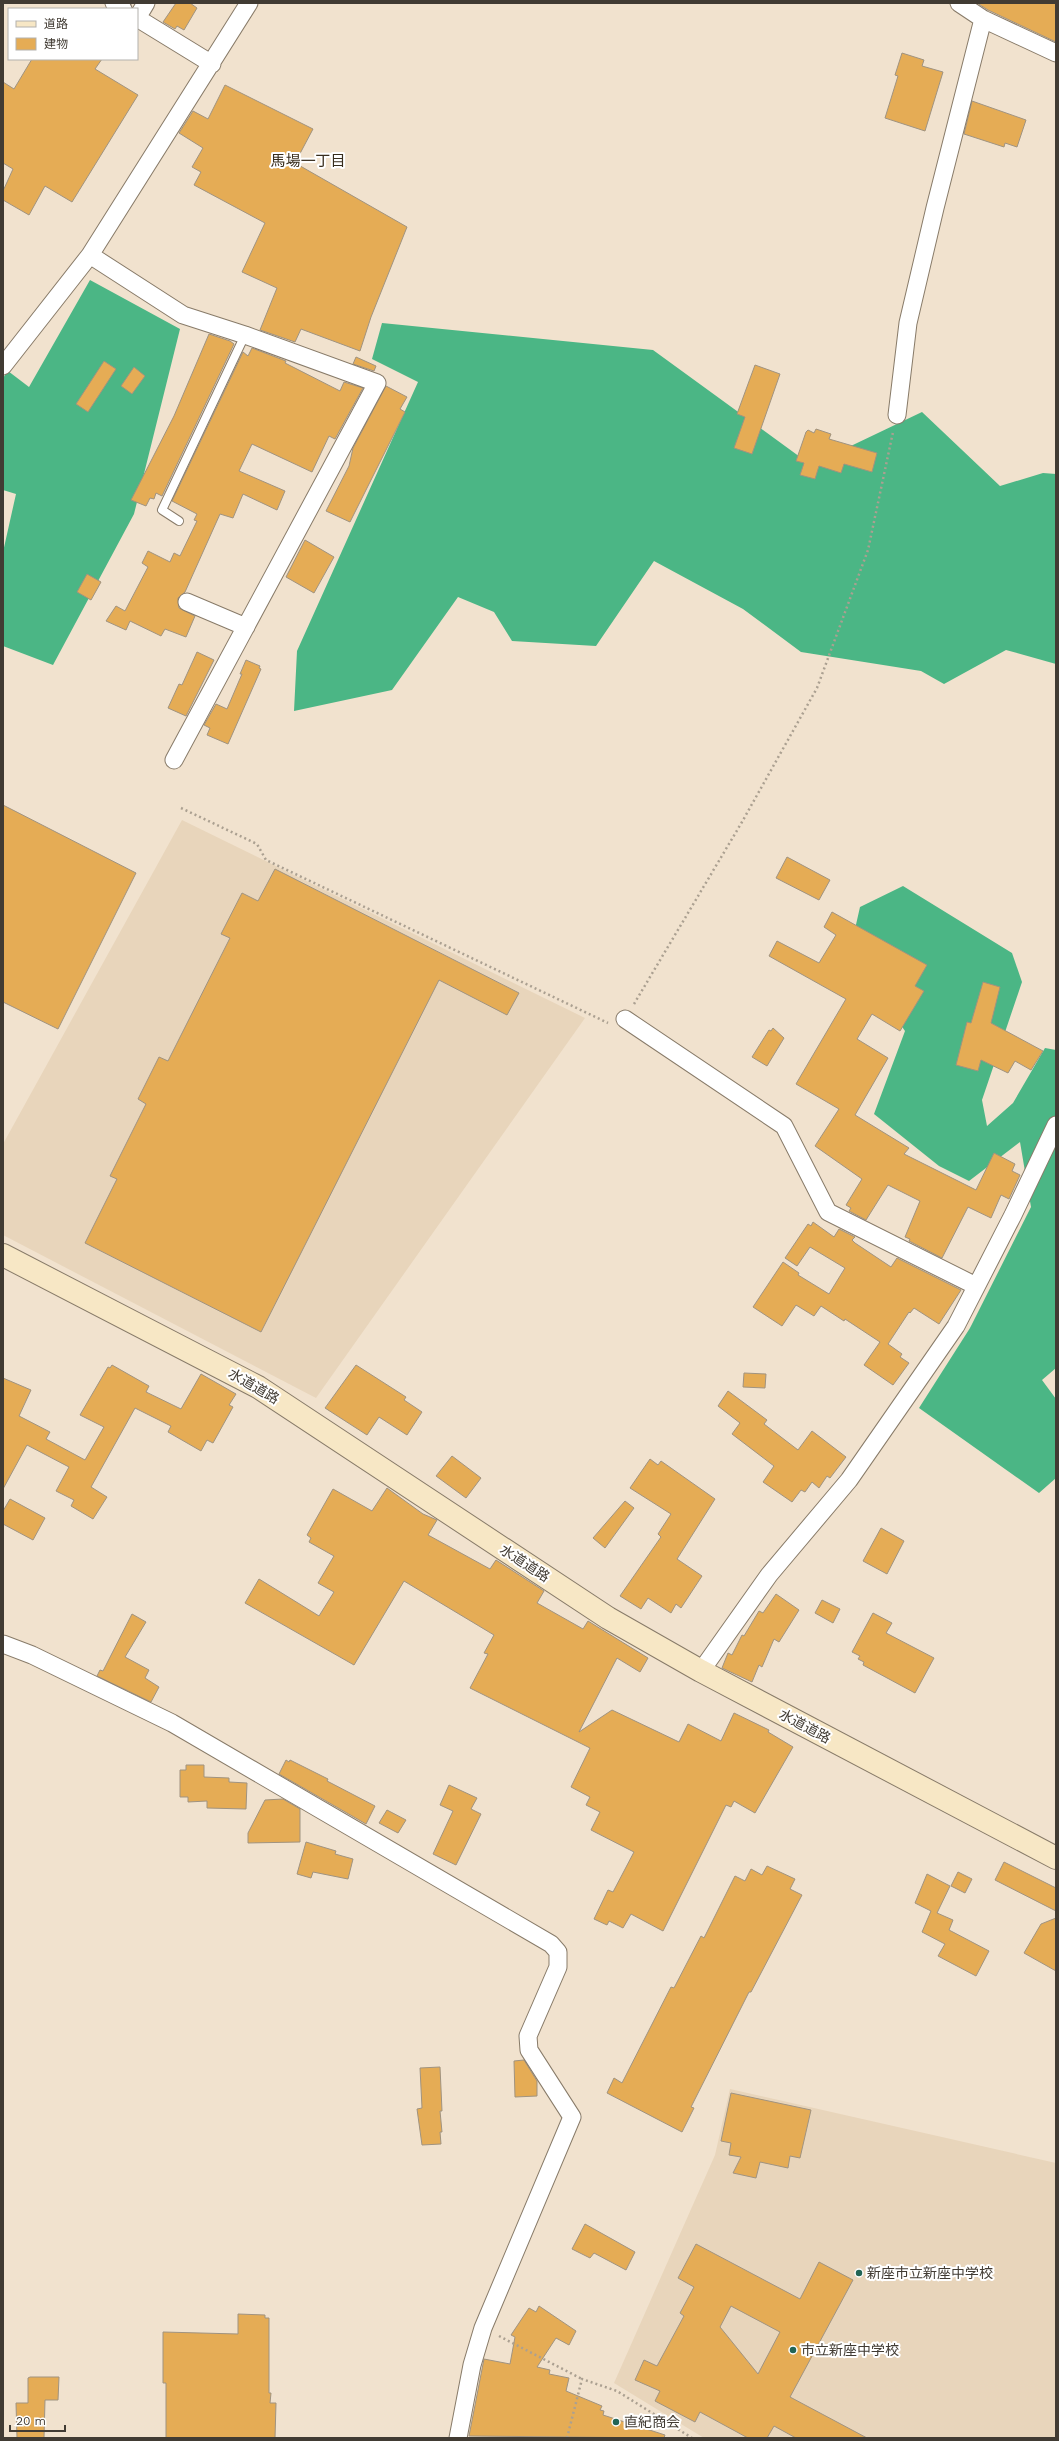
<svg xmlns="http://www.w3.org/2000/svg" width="1059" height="2441" font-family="'Work Sans','Noto Sans JP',sans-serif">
	<rect width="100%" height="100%" fill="#f1e2ce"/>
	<path fill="#e8d5bb" d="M182,820L585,1018L316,1398L3,1235V1144Z
		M730,2089L1056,2163V2438H704L614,2383L715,2155Z"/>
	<path fill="#4bb685" d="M90,280L180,329L134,514L53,665L3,646V552L16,494L3,490V378L8,371L29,387Z
		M382,323L653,350L811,465L922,412L1000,486L1043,473L1056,474V664L1006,650L944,684L921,671L801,652L743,609L654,561L596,646L512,641L494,612L458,597L392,690L294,711L297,651L418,382L372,359Z
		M903,886L1012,953L1022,982L982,1100L987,1126L1013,1103L1045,1048L1056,1050V1368L1042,1380L1056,1399V1478L1039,1493L919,1408L970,1328L1031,1207L1020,1142L969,1181L939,1166L874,1114L905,1031L850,951L860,907Z"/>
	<path fill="#e5ac55" stroke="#a09380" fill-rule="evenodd" d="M176,3H190L197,8L184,30L177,26L175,29L163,22Z
		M977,3H1056V42L988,10Z
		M902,53L924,60L922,66L943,72L925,131L885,118L898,76L895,75Z
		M32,59H102L95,69L138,95L72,202L45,186L29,215L3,200V191L13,169L3,163V82L14,89Z
		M225,85L313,129L295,163L407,227L371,317L360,351L301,329L295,342L260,330L277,288L242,272L265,223L194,185L201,172L192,167L203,148L179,133L193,111L208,119Z
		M972,101L1026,120L1017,147L1005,143L1004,147L964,134Z
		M209,334L230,341L234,344L162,496L156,493L154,499L150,498L146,506L131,500L174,416Z
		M252,348L286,361L285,363L340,391L344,382L363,388L335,439L329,436L312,472L252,444L239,471L285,491L277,510L243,494L233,518L220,514L185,592L178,598L179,608L195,616L186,637L165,629L161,636L130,621L126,630L106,621L116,606L125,611L148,567L142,563L148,551L170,562L174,553L180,556L197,521L194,520L197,514L172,501L243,352L248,356Z
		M356,357L376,366L374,371L353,364Z
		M104,361L116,369L88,412L76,404Z
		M755,365L780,374L752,454L734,448L745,417L737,414Z
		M134,367L145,376L132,394L121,386Z
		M386,386L407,397L400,409L405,412L350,522L326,511L349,466L353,448Z
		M816,429L831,434L829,439L877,453L872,472L844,464L841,473L819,466L815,479L800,475L804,463L796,461L806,432L808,430L814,433Z
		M305,540L334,557L314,593L286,577Z
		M87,574L101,582L91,600L77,592Z
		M197,652L214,660L186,716L168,708L179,684L182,685Z
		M246,660L260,666L259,668L261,669L228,744L207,735L210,728L204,725L216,704L227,709L242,674H240Z
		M3,805L136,873L58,1029L3,1002Z
		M787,857L830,880L819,900L776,878Z
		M275,869L519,993L507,1015L439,980L261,1332L85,1243L117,1179L110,1176L146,1104L138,1099L159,1057L168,1061L230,938L221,934L242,893L258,901Z
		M832,912L927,965L915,986L924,991L900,1031L872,1014L857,1039L888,1058L855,1115L909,1148L904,1154L976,1190L994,1153L1015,1164L1012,1171L1020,1175L1009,1199L1001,1195L991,1218L968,1207L942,1258L909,1241L910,1239L905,1237L920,1201L888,1185L866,1220L849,1211L851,1208L846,1205L862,1179L815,1146L839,1109L796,1084L846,999L769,956L777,941L819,963L836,935L824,927Z
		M983,982L1000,987L991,1023L1043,1051L1031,1070L1015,1061L1008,1073L981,1060L978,1071L956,1065L967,1022L971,1023Z
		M773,1028L784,1038L767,1066L752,1057L769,1030L771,1031Z
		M813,1222L834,1237L839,1229L855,1237L852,1240L855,1243L891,1267L897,1258L961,1290L939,1324L914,1308L910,1313L909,1312L888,1344L902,1354L900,1357L909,1363L893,1385L864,1365L880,1342L845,1319L844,1321L821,1306L814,1316L796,1305L782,1326L753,1307L783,1262L799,1273L798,1275L829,1294L845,1268L810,1247L797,1266L785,1258L808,1224L811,1226Z
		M112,1365L149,1386L146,1392L181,1409L201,1374L236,1394L229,1405L233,1407L213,1443L207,1440L201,1451L168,1432L171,1426L135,1408L91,1487L107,1497L93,1519L71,1506L74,1500L56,1491L69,1467L27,1445L3,1489V1378L31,1390L19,1416L50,1432L46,1439L85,1460L104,1427L80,1415L108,1367L110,1368Z
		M356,1365L406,1397L404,1400L422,1412L407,1435L379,1417L367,1435L325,1408Z
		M744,1373L766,1374L765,1388L743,1387Z
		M728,1391L767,1420L764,1424L798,1450L812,1431L846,1457L830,1478L827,1476L819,1488L812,1482L805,1492L801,1490L792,1502L763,1482L774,1466L732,1434L740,1423L718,1406Z
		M452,1456L481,1478L466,1498L436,1476Z
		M650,1459L658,1465L661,1461L715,1499L677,1559L702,1576L681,1608L676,1604L671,1613L648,1598L641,1609L620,1596L661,1537L658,1534L671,1514L630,1488Z
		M387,1488L423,1514L437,1520L428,1535L490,1569L496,1560L544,1591L537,1603L583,1629L588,1621L648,1658L640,1672L617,1658L579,1732L612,1710L679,1742L688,1724L721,1741L734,1713L769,1730L768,1732L793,1747L755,1813L734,1801L731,1807L726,1805L663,1931L631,1914L623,1928L609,1921L607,1925L594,1919L608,1890L613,1892L634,1852L591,1830L600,1812L586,1805L590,1797L571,1787L590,1748L470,1688L488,1654L484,1653L494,1635L404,1581L354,1665L245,1603L259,1579L319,1616L334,1592L318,1583L334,1556L309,1542L311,1538L307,1535L333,1489L372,1511Z
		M10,1499L45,1518L33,1540L3,1524V1511Z
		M625,1501L634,1508L605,1548L593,1538Z
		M881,1528L904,1541L887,1574L863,1561Z
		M776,1594L799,1610L779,1642L774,1639L762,1667L759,1665L752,1682L722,1668L728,1653L732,1655L742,1635L744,1636L759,1611L763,1613Z
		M822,1600L840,1609L833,1623L815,1613Z
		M873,1613L892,1623L886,1633L934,1658L915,1693L863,1665L864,1662L858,1659L860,1656L852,1652Z
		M132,1614L146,1622L125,1657L149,1670L145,1678L159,1687L151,1702L97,1676L100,1670L103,1671Z
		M286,1760L289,1762L290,1760L328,1779L327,1781L375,1806L366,1824L279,1774Z
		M186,1765H204V1777L229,1778V1782L247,1783L246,1809L207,1808V1801L188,1802V1797H180V1770H186Z
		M449,1785L477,1798L471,1809L481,1814L456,1865L433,1854L453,1811L440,1805Z
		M283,1799L300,1809V1842L248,1843V1833L265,1800Z
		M387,1810L406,1820L398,1833L379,1823Z
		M306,1842L336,1851L335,1854L353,1859L348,1879L313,1872L311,1878L297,1874Z
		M1004,1862L1056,1888V1911L995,1880Z
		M767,1866L795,1879L790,1889L802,1895L751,1992H749L691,2107L694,2108L682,2132L607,2093L614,2078L622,2083L671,1987L674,1988L701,1936L704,1938L735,1876L745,1881L751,1869L762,1875Z
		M958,1872L972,1879L965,1893L951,1886Z
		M927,1874L950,1886L937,1913L953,1920L949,1930L989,1951L976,1976L938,1956L945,1944L922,1932L931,1911L915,1903Z
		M1056,1918V1971L1024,1953L1041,1924Z
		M524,2060L537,2081V2096L515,2097L514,2061Z
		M440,2067L442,2111H440L442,2132H440L441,2144L422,2145L417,2109L422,2108L420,2068Z
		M731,2093L811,2110L800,2158L790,2156L788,2168L760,2162L756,2178L733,2173L741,2157L729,2155L731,2143L721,2141Z
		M585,2224L635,2252L626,2270L594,2253L590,2258L572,2249Z
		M696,2244L800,2299L819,2262L853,2280L790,2397L867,2438H796L774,2426L767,2438H748L700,2412L695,2422L655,2401L660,2391L635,2380L644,2360L657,2366L684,2316L680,2313L694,2287L678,2278ZM731,2306L780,2332L758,2374L720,2327Z
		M539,2306L576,2331L569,2345L556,2338L537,2367L550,2370L549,2374L569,2378L566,2391L602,2406L600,2410L604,2411L603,2415L665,2435L664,2438L469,2436L484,2359L510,2364L515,2337L511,2335L529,2308L536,2312Z
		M238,2314L265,2315V2318H269V2393H271L270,2403H276L275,2438H166V2383H163V2332L238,2334Z
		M30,2377H59L58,2400H45L44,2438H17L16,2403H28V2378Z"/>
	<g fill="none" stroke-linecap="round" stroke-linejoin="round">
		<g stroke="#887b69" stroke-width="10">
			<path id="lane" d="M179,521L162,510L245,335"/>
		</g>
		<g stroke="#887b69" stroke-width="19">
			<path id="street" d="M114,3L123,9
				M959,3L983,19L1056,53
				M137,18L212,64
				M137,18L146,3
				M90,255L183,315L245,335L377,383L174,760
				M3,366L90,255L249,3
				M897,415L908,323L935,208L983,19
				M187,602L246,627
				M625,1019L784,1126L828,1212L976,1286
				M3,1644L32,1655L172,1723L551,1944L558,1952V1967L528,2036L529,2050L572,2117L483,2328L472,2365L458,2438
				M701,1671L769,1575L849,1480L956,1326L1013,1215L1056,1125"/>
		</g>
		<g stroke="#887b69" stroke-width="24">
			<path id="secondary" d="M3,1255L258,1387L608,1618L701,1671L1056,1858"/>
		</g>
		<path stroke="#aba091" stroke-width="2.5" stroke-dasharray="2 3" stroke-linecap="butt" d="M181,808L257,844L266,860L608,1023
			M634,1004L742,822L817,688L868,550L893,432
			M499,2336L582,2379
			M567,2438L582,2379L617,2391L692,2438"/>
		<use href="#lane" stroke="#fff" stroke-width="8"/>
		<use href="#street" stroke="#fff" stroke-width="17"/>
		<use href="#secondary" stroke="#f7e7c5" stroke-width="22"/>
	</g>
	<g fill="#216455" stroke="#fff" stroke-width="1.5">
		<circle cx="859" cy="2273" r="4"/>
		<circle cx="793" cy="2350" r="4"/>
		<circle cx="616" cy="2422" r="4"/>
	</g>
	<g text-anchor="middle" stroke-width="4" stroke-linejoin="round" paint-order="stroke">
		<g font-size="14" fill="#413b33" stroke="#fff">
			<text transform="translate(254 1386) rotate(30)" y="5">水道道路</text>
			<text transform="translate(525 1563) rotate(33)" y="5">水道道路</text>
			<text transform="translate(805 1726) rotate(28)" y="5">水道道路</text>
		</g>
		<g font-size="14" fill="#413b33" stroke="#fff" text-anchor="start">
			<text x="867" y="2278">新座市立新座中学校</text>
			<text x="801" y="2355">市立新座中学校</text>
			<text x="624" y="2427">直紀商会</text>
		</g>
		<g font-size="15" fill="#382d1d" stroke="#fff">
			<text x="308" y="166">馬場一丁目</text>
		</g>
	</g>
	<rect width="1059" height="2441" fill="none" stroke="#413b33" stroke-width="8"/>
	<rect x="8" y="8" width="130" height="52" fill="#ffffff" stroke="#b3b1ad"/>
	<rect x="16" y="21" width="20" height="6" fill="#f7e7c5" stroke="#b3b1ad"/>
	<text x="44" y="28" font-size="12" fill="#413b33">道路</text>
	<rect x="16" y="38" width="20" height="12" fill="#e5ac55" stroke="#b3b1ad"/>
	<text x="44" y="48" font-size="12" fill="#413b33">建物</text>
	<path d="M10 2425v6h55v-6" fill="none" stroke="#413b33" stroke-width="2"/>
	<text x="16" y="2425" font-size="12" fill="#413b33" stroke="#ffffff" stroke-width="3" paint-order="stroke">20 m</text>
</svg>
